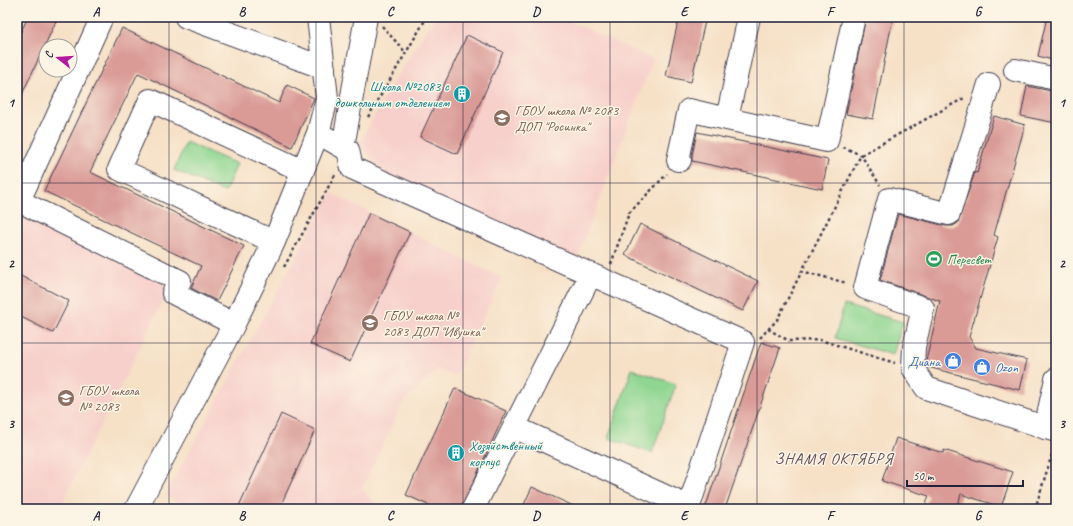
<svg xmlns="http://www.w3.org/2000/svg" width="1073" height="526" font-family="Caveat,sans-serif">
	<rect width="100%" height="100%" fill="#fcf5e5"/>
	<filter id="ink" filterUnits="userSpaceOnUse"><feTurbulence type="fractalNoise" baseFrequency=".025" numOctaves="2"/><feDisplacementMap in="SourceGraphic" scale="8" xChannelSelector="R" yChannelSelector="G"/><feConvolveMatrix kernelMatrix="1 2 1 2 8 2 1 2 1" color-interpolation-filters="sRGB"/></filter>
	<filter id="wash" filterUnits="userSpaceOnUse"><feTurbulence type="fractalNoise" baseFrequency=".012" numOctaves="4" result="noise"/><feDisplacementMap in="SourceGraphic" scale="16" xChannelSelector="R" yChannelSelector="G"/><feGaussianBlur stdDeviation="0.9" result="paint"/><feColorMatrix in="noise" values="0 0 0 0 0 0 0 0 0 0 0 0 0 0 0 0 0 1.4 0 .05"/><feComposite in="paint" operator="in"/></filter>
	<g filter="url(#wash)">
		<rect width="100%" height="100%" fill="#f6e0c6"/>
		<path fill="#f7d0cb" d="M435,17H560L653,59L576,261L395,184L359,144L388,91Z
			M331,193L502,278L455,377L438,369L402,404L362,489L380,509H191L165,496Z
			M17,211L170,287L59,509H17Z"/>
		<path fill="#8ed691" stroke="#587c66" d="M186,142L237,164L225,192L174,170Z
			M844,305L903,322L893,355L835,338Z
			M632,369L676,384L652,453L608,438Z"/>
		<g id="blocks">
			<path fill="#da9b97" d="M28,17H58L17,105V40Z
				M679,17H706L691,82L666,76Z
				M866,17H893L873,119L846,114Z
				M1047,17H1056V61L1038,56Z
				M122,28L279,103L287,85L314,98L292,147L138,73L90,172L244,246L217,301L191,288L201,266L44,191Z
				M467,35L503,52L457,154L420,137Z
				M1027,86L1056,92V123L1021,116Z
				M994,116L1025,125L994,235L998,237L969,337L976,348L1027,360L1020,390L927,367L926,361L940,301L880,280L898,214L946,226H953L958,223L975,172L977,173Z
				M697,132L828,160L822,189L692,161V156Z
				M369,213L410,232L350,362L310,344Z
				M640,224L758,281L743,311L625,255Z
				M17,274L69,301L53,333L17,315Z
				M761,342L780,348L725,509H705Z
				M455,388L506,411L461,509H437L406,495Z
				M281,414L315,430L279,509H245L239,506Z
				M896,438L943,453L944,450L1013,472L1001,507L961,494L957,509H924L929,496L882,481Z
				M532,487L580,509H522Z"/>
		</g>
	</g>
	<g filter="url(#ink)">
		<use href="#blocks" fill-opacity="0" stroke="#423e50" stroke-width="1"/>
		<g fill="none" stroke-linecap="round" stroke-linejoin="round">
			<g stroke="#423e50" stroke-width="24">
				<path id="minor" d="M102,17L19,201L180,281L173,293L234,324
					M186,17L324,68
					M749,17L727,119L827,141L854,17
					M1015,70L1056,79
					M989,84L949,214L889,199L865,288L923,308L914,347L913,368L926,388L1056,431
					M318,133L348,150L352,168L743,342L688,509
					M343,147L366,17
					M680,160H678L689,110L727,119
					M274,242L119,169L150,100L303,171
					M514,427L689,507
					M1045,428L1056,379
					M136,509L234,324L274,242L318,133L327,98L318,17
					M473,509L591,274"/>
			</g>
			<path stroke="#423e50" stroke-width="2.5" stroke-dasharray="3 3" stroke-linecap="butt" d="M382,26L406,53
				M368,117L427,17
				M843,147L861,155L880,185
				M611,264L629,213L667,174
				M284,267L335,175
				M801,271L847,283
				M768,329L789,341L820,340L895,363
				M760,338L777,320L861,155L966,97
				M1035,509L1054,448"/>
			<use href="#minor" stroke="#fff" stroke-width="22"/>
		</g>
	</g>
	<path fill="none" stroke="#22223b" stroke-width="1" stroke-opacity="0.55" d="M169,17V509M316,17V509M463,17V509M610,17V509M757,17V509M904,17V509M17,183H1056M17,343H1056"/>
	<defs>
		<g id="building-disc" transform="scale(0.9)"><circle r="9.5" fill="#0f9aa8" stroke="#fcf5e5"/><path d="M-4-6H4V6H1V3H-1V6H-4ZM-2.5-4.3h1.7v1.8h-1.7ZM.8-4.3h1.7v1.8H.8ZM-2.5-1h1.7V.8h-1.7ZM.8-1h1.7V.8H.8Z" fill="#fff"/></g>
		<g id="school-disc" transform="scale(0.9)"><circle r="9.5" fill="#8d6e63" stroke="#fcf5e5"/><path d="M0-5L7-2L0 1L-7-2ZM-4 1L0 2.5L4 1V4Q0 6-4 4Z" fill="#fff"/></g>
		<g id="stadium-disc" transform="scale(0.9)"><circle r="9.5" fill="#2e9e5b" stroke="#fcf5e5"/><path d="M0-5a6.5 5 0 1 0 0 10a6.5 5 0 1 0 0-10ZM-3.5-1.8h7v3.6h-7Z" fill="#fff"/></g>
		<g id="shop-disc" transform="scale(0.9)"><circle r="9.5" fill="#3f7fe0" stroke="#fcf5e5"/><path d="M-5-2.5h2.3a2.7 3.5 0 0 1 5.4 0H5L5.5 6h-11ZM-1.5-2.5h3a1.5 2.3 0 0 0-3 0Z" fill="#fff"/></g>
	</defs>
	<g fill-rule="evenodd">
		<use href="#building-disc" x="462" y="94"/>
		<use href="#school-disc" x="502" y="118"/>
		<use href="#stadium-disc" x="934" y="259"/>
		<use href="#school-disc" x="370" y="323"/>
		<use href="#shop-disc" x="953" y="361"/>
		<use href="#shop-disc" x="982" y="367"/>
		<use href="#school-disc" x="66" y="398"/>
		<use href="#building-disc" x="456" y="453"/>
	</g>
	<g text-anchor="middle" stroke-width="3" stroke-linejoin="round" paint-order="stroke">
		<g font-size="14" fill="#0d838f" stroke="#fcf5e5" text-anchor="end">
			<text x="449" y="91">Школа №2083 с<tspan x="449" dy="16">дошкольным отделением</tspan></text>
			<text x="469" y="450" text-anchor="start">Хозяйственный<tspan x="469" dy="16">корпус</tspan></text>
		</g>
		<g font-size="14" fill="#785e54" stroke="#fcf5e5" text-anchor="start">
			<text x="515" y="115">ГБОУ школа № 2083<tspan x="515" dy="16">ДОП "Росинка"</tspan></text>
			<text x="383" y="320">ГБОУ школа №<tspan x="383" dy="16">2083 ДОП "Ивушка"</tspan></text>
			<text x="79" y="395">ГБОУ школа<tspan x="79" dy="16">№ 2083</tspan></text>
		</g>
		<g font-size="14" fill="#27864d" stroke="#fcf5e5" text-anchor="start">
			<text x="947" y="264">Пересвет</text>
		</g>
		<g font-size="14" fill="#366cbe" stroke="#fcf5e5" text-anchor="end">
			<text x="940" y="366">Диана</text>
			<text x="995" y="372" text-anchor="start">Ozon</text>
		</g>
		<g font-size="16" letter-spacing="1" fill="#624c5b" stroke="#fcf5e5">
			<text x="834" y="464">ЗНАМЯ ОКТЯБРЯ</text>
		</g>
	</g>
	<rect width="1073" height="526" fill="none" stroke="#fcf5e5" stroke-width="44"/>
	<g transform="translate(58 58) rotate(287)"><circle r="19" fill="#fcf5e5" stroke="#a5a1a1"/>
	<path d="M0-3L7 15L0 10L-7 15Z" fill="#b5179e"/>
	<text y="-6" font-size="11" font-weight="bold" text-anchor="middle" fill="#22223b">С</text>
	</g>
	<path d="M907 480v6h116v-6" fill="none" stroke="#22223b" stroke-width="2"/>
	<text x="913" y="480" font-size="12" fill="#22223b" stroke="#fcf5e5" stroke-width="3" paint-order="stroke">50 m</text>
	<rect x="22" y="22" width="1029" height="482" fill="none" stroke="#22223b" stroke-width="1.5"/>
	<g font-size="13" text-anchor="middle" font-weight="bold" fill="#22223b">
		<text x="96" y="16">A</text>
		<text x="242" y="16">B</text>
		<text x="390" y="16">C</text>
		<text x="536" y="16">D</text>
		<text x="684" y="16">E</text>
		<text x="830" y="16">F</text>
		<text x="978" y="16">G</text>
		<text x="11" y="107">1</text>
		<text x="1062" y="107">1</text>
		<text x="11" y="268">2</text>
		<text x="1062" y="268">2</text>
		<text x="11" y="428">3</text>
		<text x="1062" y="428">3</text>
		<text x="96" y="520">A</text>
		<text x="242" y="520">B</text>
		<text x="390" y="520">C</text>
		<text x="536" y="520">D</text>
		<text x="684" y="520">E</text>
		<text x="830" y="520">F</text>
		<text x="978" y="520">G</text>
	</g>
</svg>
